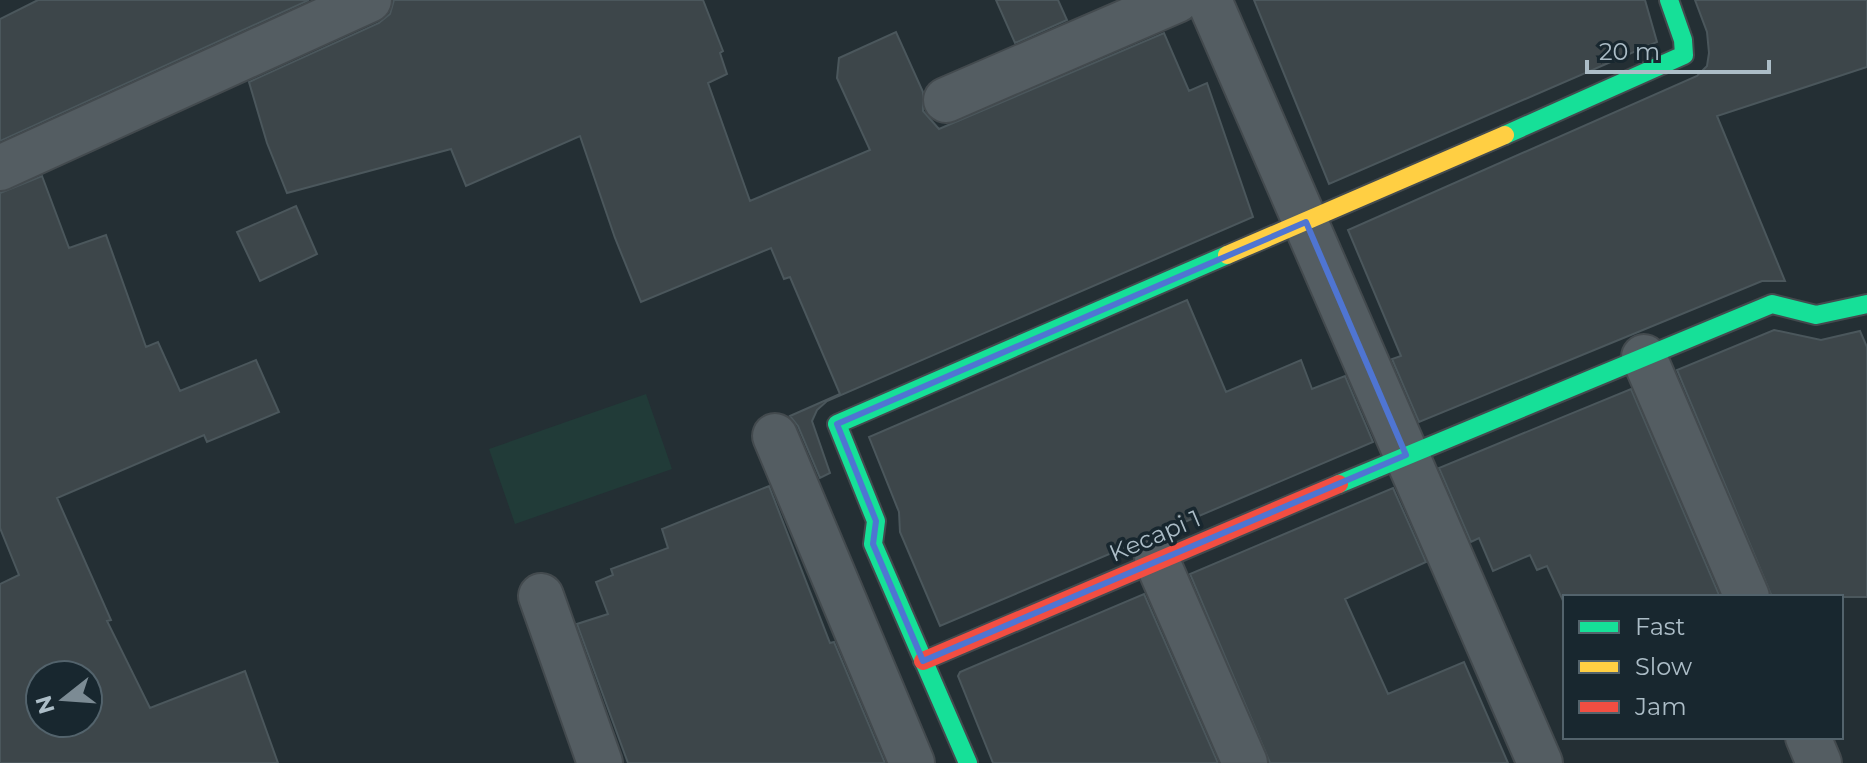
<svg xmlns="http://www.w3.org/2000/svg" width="1867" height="763" font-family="Montserrat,sans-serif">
	<rect width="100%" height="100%" fill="#242f34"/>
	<path fill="#213b38" d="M646,394L672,469L515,524L489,449Z"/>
	<path fill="#3d464a" stroke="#4b575c" stroke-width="2" fill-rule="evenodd" d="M38,0H309L0,141V19Z
		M394,0H703L723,51L720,53L727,74L708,83L750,201L870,150L837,78L839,58L896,32L923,92V111L939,129L1164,33L1189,91L1207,83L1253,217L827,401L817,410L812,421L830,473L820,478L798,426L790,416L840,394L790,277L784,279L771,248L641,302L615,238L580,136L466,186L451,149L287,193L267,143L249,82L379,23L390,14Z
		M996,0H1058L1067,20L1015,43Z
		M1254,0H1645L1657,42L1329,184Z
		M1695,0H1867V67L1717,116L1785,281H1762L1419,422L1392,359L1401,356L1348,230L1697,76L1707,66L1709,53L1707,32Z
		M42,176L69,248L106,235L146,347L158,342L180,391L256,360L279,412L207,442L204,435L57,498L111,620L107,621L150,708L245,671L278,763H0V584L19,575L0,528V193ZM40,675H88V723H40Z
		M296,206L317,254L260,281L237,232Z
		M1187,300L1226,392L1301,360L1312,389L1345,376L1373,442L940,626L900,532L899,512L869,437Z
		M1774,330L1821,340L1860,331L1867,347V597H1772L1677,370Z
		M1631,389L1720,597H1565V605L1547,566L1537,570L1530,555L1493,571L1479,538L1471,542L1439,468Z
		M769,486L830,643L834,642L885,763H628L577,624L608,614L596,582L613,575L611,569L668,548L662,529Z
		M1393,488L1426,562L1345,599L1388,694L1464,662L1508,763H1270L1190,574Z
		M1144,594L1218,763H993L958,676L960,672Z"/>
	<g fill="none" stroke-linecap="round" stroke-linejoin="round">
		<g stroke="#434a4e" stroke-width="48">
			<path id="street" d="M1209,0L1540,763
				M946,100L1177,0
				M0,168L369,0
				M1644,357L1747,597
				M775,436L912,763
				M1157,561L1245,763
				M541,596L600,763
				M1808,737L1819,763"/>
		</g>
		<g stroke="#434a4e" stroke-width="22">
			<path id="fast" d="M1505,135L1684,55L1683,40L1669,0
				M1339,484L1772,304L1816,315L1867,304
				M968,763L873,544L876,521L837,424L1227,255"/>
		</g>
		<g stroke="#434a4e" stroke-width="22">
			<path id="slow" d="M1227,255L1505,135"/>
		</g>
		<g stroke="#434a4e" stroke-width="22">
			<path id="jam" d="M923,661L1339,484"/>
		</g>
		<use href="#street" stroke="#545d62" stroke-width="44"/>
		<use href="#fast" stroke="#16e098" stroke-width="18"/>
		<use href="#slow" stroke="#ffcf43" stroke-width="18"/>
		<use href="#jam" stroke="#f24e42" stroke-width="18"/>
	</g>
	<path fill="none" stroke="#4f75d2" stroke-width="6" stroke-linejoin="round" d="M1306,222L1406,455L923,661L873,544L876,521L837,424Z"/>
	<g text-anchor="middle" stroke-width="7" stroke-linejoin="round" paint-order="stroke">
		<g font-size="24" fill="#acbdc7" stroke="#18272f">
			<text transform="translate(1155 536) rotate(-23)" y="8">Kecapi 1</text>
		</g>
	</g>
	<rect x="1563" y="595" width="280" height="144" fill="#18272f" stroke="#53636c" stroke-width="2"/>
	<rect x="1579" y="621" width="40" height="12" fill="#16e098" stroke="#53636c" stroke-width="2"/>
	<text x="1635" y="635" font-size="24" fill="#acbdc7">Fast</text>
	<rect x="1579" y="661" width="40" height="12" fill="#ffcf43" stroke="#53636c" stroke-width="2"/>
	<text x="1635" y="675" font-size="24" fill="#acbdc7">Slow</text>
	<rect x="1579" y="701" width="40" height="12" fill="#f24e42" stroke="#53636c" stroke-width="2"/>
	<text x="1635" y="715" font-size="24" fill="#acbdc7">Jam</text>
	<g transform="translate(64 699) rotate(253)"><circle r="38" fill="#18272f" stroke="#53636c" stroke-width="2"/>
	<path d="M0-6L14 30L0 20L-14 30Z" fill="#7c8b94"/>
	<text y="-12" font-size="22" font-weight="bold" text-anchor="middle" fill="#acbdc7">N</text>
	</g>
	<path d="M1587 60v12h182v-12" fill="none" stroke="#acbdc7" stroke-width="4"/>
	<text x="1599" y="60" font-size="24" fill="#acbdc7" stroke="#18272f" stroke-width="6" paint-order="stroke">20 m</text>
</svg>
